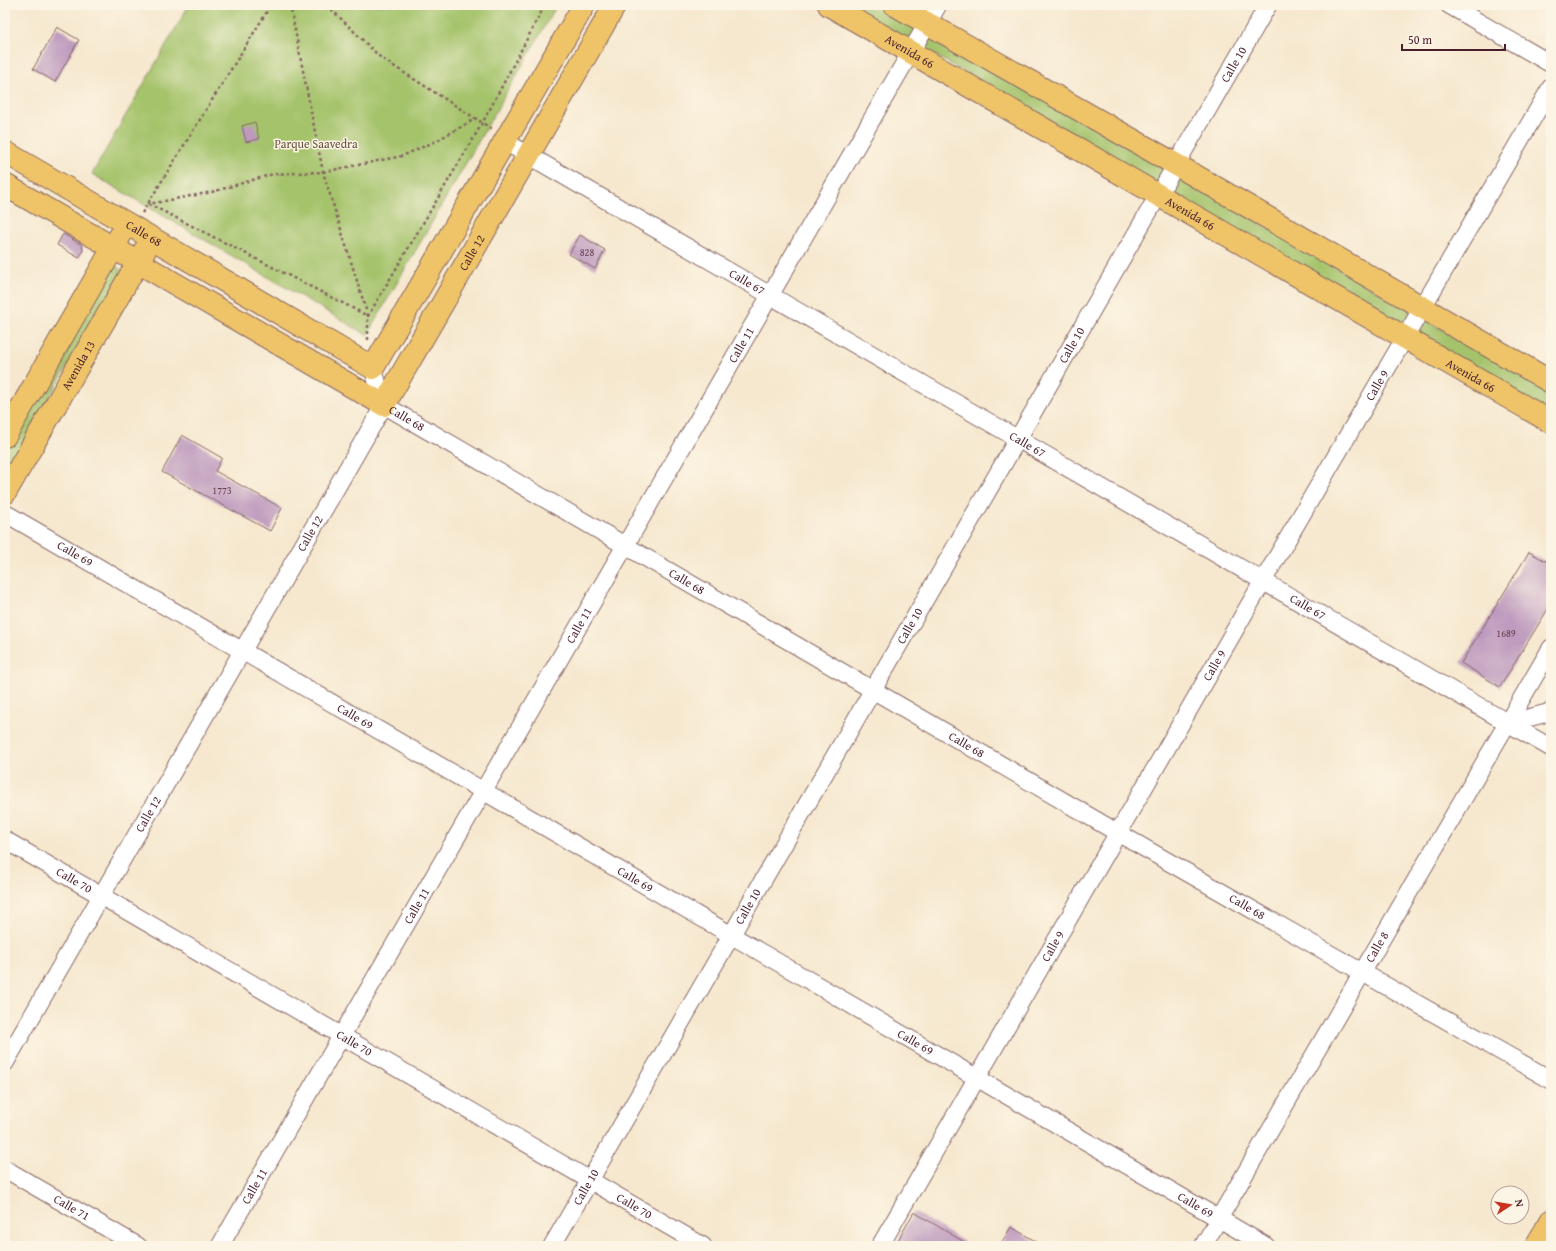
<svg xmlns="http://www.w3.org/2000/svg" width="1556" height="1251" font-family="'Gentium Book Plus',serif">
	<rect width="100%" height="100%" fill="#fcf5e5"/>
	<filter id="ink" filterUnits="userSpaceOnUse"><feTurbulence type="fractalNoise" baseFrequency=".025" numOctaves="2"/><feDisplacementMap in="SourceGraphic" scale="8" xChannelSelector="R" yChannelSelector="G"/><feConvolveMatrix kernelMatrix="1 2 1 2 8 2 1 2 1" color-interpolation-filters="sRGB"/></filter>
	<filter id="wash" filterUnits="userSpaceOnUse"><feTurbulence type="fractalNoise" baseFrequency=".012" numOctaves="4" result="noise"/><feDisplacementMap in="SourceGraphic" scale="16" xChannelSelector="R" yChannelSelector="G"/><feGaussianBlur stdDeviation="0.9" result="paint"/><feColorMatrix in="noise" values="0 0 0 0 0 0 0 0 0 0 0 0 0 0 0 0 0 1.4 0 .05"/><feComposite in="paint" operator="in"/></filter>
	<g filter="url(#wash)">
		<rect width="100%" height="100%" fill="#f6e8cf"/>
		<path fill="#a4c36a" stroke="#77714a" d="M189,5H557L367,335L92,174Z
			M849,5H882L1551,392V415Z
			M117,266L122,272L5,474V448L107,271Z"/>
		<g id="blocks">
			<path fill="#bd9abe" d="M57,27L79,40L55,82L33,69Z
				M255,122L259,139L246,142L242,126Z
				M63,234L82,245L83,250L79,258L57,245Z
				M580,235L605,250L595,269L569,254Z
				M182,435L222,458L215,471L282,508L270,531L162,472Z
				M1529,552L1551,564V604L1500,687L1461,663Z
				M914,1212L971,1246H903L897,1242Z
				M1011,1227L1044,1246H1000Z"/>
		</g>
	</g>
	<g filter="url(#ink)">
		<use href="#blocks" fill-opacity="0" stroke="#866564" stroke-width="1"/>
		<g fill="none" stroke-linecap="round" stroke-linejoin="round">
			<g stroke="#866564" stroke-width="19">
				<g id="minor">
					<path d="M1449,5L1551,64"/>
					<path id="s1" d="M504,141L1551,748"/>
					<path id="s2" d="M373,368L384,405L1118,833L1551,1080"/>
					<path id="s3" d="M5,513L1266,1246"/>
					<path d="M1508,723L1551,712"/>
					<path id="s4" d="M5,840L703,1246"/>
					<path id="s5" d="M5,1063L384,405"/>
					<path id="s6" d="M5,1169L138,1246"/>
					<path id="s7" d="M220,1246L938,5"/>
					<path id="s8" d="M552,1246L1268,5"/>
					<path id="s9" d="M880,1246L1263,581L1551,87"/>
					<path id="s10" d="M1203,1246L1551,648"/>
				</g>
			</g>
			<g stroke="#866564" stroke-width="24">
				<g id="major">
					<path id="s11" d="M829,5L1551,422"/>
					<path d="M895,5L1175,164L1551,382"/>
					<path id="s12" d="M5,152L373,368L584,5"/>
					<path id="s13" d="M5,185L384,405L615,5"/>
					<path d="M5,436L120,236"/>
					<path id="s14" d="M5,493L145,250"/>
					<path d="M1536,1246L1551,1221"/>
				</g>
			</g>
			<path stroke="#866564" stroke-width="2.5" stroke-dasharray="3 3" stroke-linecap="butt" d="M290,5L323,172L368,316V340
				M327,5L381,58L492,129
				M477,118L434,142L402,156L323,172L273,174L212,192L149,204L368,316L483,122L545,5
				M142,213L271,5"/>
			<use href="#minor" stroke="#fff" stroke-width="17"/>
			<use href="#major" stroke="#efc469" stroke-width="22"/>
		</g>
	</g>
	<g text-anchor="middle" stroke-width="3" stroke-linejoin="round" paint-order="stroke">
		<g font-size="10" fill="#673e50">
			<text x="587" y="256">828</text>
			<text x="222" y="494">1773</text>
			<text x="1506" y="637">1689</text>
		</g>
		<g font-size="12" fill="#4a1f2b" stroke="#fcf5e5">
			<text dy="4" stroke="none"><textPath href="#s11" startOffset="93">Avenida 66</textPath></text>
			<text dy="4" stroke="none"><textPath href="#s8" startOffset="1364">Calle 10</textPath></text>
			<text dy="4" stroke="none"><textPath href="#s11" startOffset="417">Avenida 66</textPath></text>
			<text dy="4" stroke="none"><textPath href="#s12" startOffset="161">Calle 68</textPath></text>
			<text dy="4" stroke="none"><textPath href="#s13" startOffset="614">Calle 12</textPath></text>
			<text dy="4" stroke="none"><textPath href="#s1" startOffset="281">Calle 67</textPath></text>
			<text dy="4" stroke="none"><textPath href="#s7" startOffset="1041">Calle 11</textPath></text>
			<text dy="4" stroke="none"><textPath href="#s8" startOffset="1040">Calle 10</textPath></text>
			<text dy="4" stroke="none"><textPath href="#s14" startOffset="147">Avenida 13</textPath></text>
			<text dy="4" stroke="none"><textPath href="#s11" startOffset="741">Avenida 66</textPath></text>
			<text dy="4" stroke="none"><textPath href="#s9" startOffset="994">Calle 9</textPath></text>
			<text dy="4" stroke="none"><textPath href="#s2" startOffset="65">Calle 68</textPath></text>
			<text dy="4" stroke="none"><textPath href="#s1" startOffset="605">Calle 67</textPath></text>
			<text dy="4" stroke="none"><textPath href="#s5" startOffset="611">Calle 12</textPath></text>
			<text dy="4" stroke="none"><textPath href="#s3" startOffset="81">Calle 69</textPath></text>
			<text dy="4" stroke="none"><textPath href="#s2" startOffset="389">Calle 68</textPath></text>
			<text dy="4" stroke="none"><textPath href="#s1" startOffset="929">Calle 67</textPath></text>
			<text dy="4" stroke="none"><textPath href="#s7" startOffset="717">Calle 11</textPath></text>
			<text dy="4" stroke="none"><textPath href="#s8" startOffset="716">Calle 10</textPath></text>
			<text dy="4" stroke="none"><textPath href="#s9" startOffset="670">Calle 9</textPath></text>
			<text dy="4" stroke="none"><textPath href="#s3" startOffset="405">Calle 69</textPath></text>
			<text dy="4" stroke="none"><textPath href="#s2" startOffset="713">Calle 68</textPath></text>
			<text dy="4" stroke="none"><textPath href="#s5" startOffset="287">Calle 12</textPath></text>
			<text dy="4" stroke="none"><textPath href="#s3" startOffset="729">Calle 69</textPath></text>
			<text dy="4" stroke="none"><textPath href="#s4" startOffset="80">Calle 70</textPath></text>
			<text dy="4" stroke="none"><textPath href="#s7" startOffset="393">Calle 11</textPath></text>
			<text dy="4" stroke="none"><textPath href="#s8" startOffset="392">Calle 10</textPath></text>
			<text dy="4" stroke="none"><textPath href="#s2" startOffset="1037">Calle 68</textPath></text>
			<text dy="4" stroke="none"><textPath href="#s9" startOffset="346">Calle 9</textPath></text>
			<text dy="4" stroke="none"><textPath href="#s10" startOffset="346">Calle 8</textPath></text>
			<text dy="4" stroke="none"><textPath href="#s3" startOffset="1053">Calle 69</textPath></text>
			<text dy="4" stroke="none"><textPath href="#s4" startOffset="404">Calle 70</textPath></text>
			<text dy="4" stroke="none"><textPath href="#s7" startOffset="69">Calle 11</textPath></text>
			<text dy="4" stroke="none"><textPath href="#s8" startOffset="68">Calle 10</textPath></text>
			<text dy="4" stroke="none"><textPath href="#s3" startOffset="1377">Calle 69</textPath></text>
			<text dy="4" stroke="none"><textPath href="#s4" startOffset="728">Calle 70</textPath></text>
			<text dy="4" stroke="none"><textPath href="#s6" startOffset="77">Calle 71</textPath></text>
		</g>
		<g font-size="12" fill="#65503e" stroke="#fcf5e5">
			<text x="316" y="148">Parque Saavedra</text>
		</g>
	</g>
	<rect width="1556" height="1251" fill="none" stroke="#fcf5e5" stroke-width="20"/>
	<g transform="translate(1510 1205) rotate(78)"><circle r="19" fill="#fcf5e5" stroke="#b59f9b"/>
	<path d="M0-3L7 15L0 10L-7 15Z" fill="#c8321e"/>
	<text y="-6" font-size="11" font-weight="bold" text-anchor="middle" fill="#4a1f2b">N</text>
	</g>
	<path d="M1402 44v6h103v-6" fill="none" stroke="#4a1f2b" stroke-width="2"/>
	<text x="1408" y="44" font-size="12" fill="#4a1f2b" stroke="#fcf5e5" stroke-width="3" paint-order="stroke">50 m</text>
</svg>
